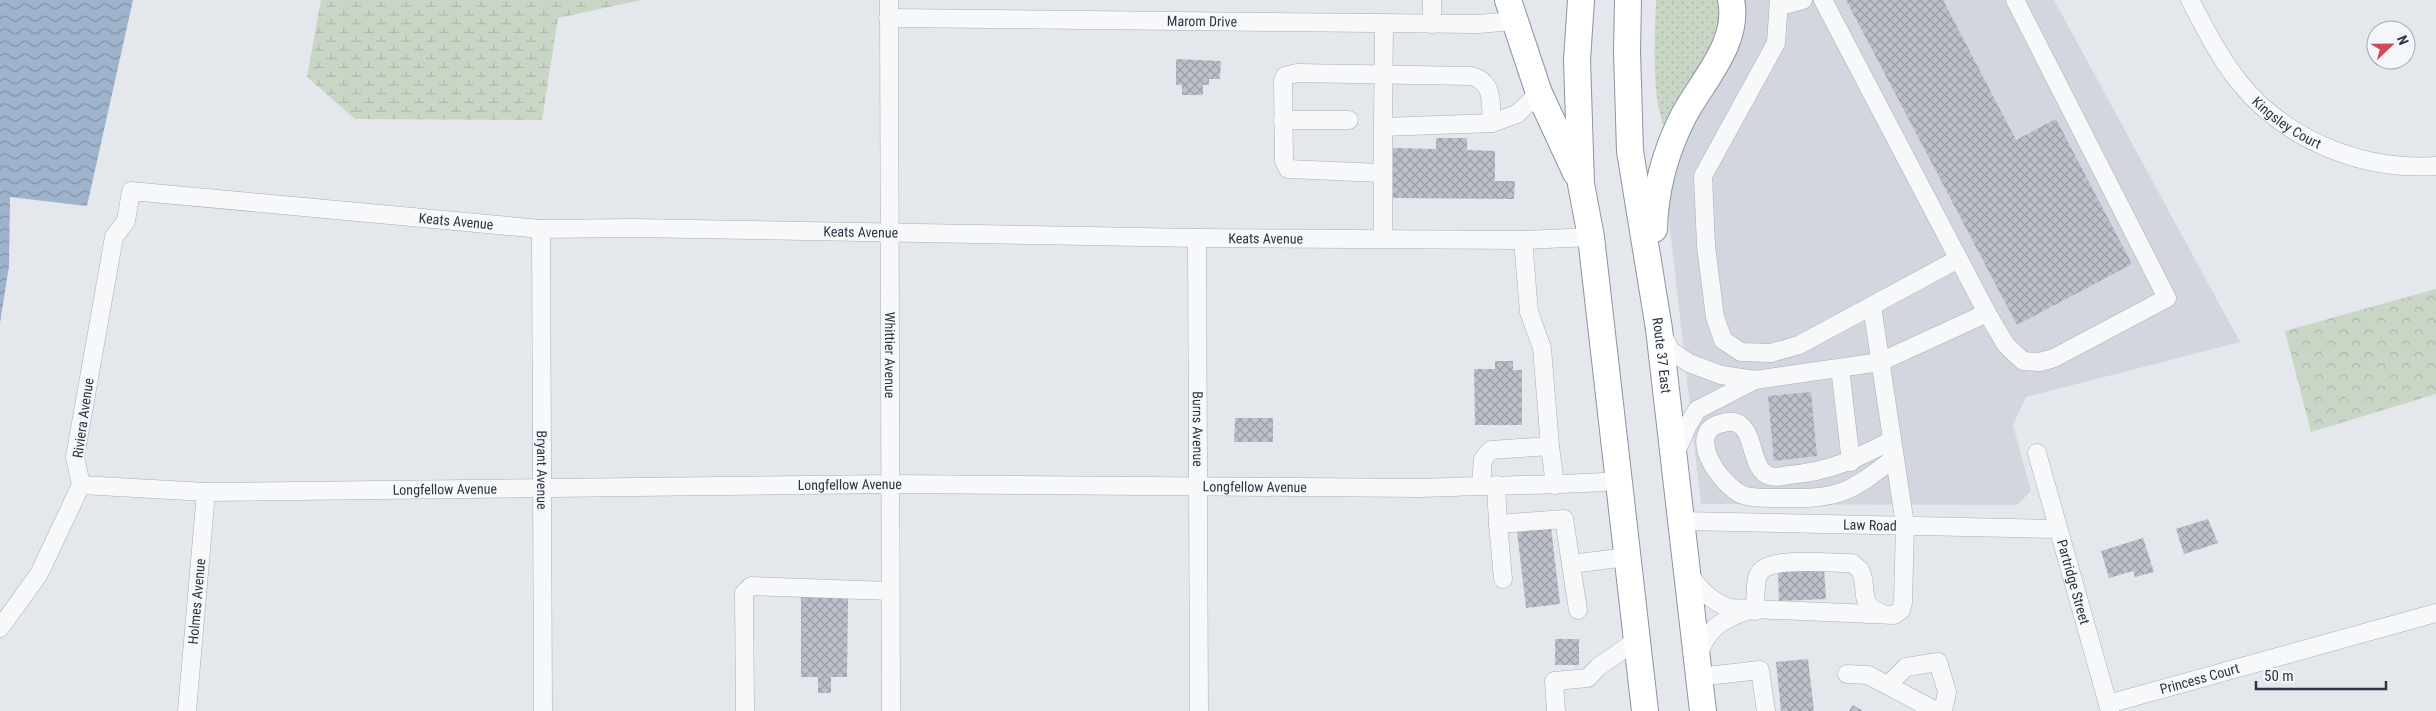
<svg xmlns="http://www.w3.org/2000/svg" width="2436" height="711" font-family="'Roboto Condensed',sans-serif">
	<defs>
		<pattern id="grass-dots" width="8" height="8" patternUnits="userSpaceOnUse" patternTransform="scale(1.25)"><rect width="8" height="8" fill="#c9d6c5"/><path d="M2 2h.1M6 6h.1" fill="none" stroke="#adb8ab" stroke-width="1.8" stroke-linecap="round"/></pattern>
		<pattern id="forest-crowns" width="20" height="18" patternUnits="userSpaceOnUse" patternTransform="scale(1.25)"><rect width="20" height="18" fill="#c9d6c5"/><path d="M2 6a3 3 0 1 1 6 0M12 15a3 3 0 1 1 6 0" fill="none" stroke="#adb8ab"/></pattern>
		<pattern id="wetland-marsh" width="20" height="14" patternUnits="userSpaceOnUse" patternTransform="scale(1.25)"><rect width="20" height="14" fill="#c9d6c5"/><path d="M1 5h8M5 5V1M11 12h8M15 12V8" fill="none" stroke="#adb8ab"/></pattern>
		<pattern id="water-waves" width="16" height="10" patternUnits="userSpaceOnUse" patternTransform="scale(1.25)"><rect width="16" height="10" fill="#9fb4cc"/><path d="M0 5q4-4 8 0t8 0" fill="none" stroke="#8293a7"/></pattern>
		<pattern id="building-cross-hatch" width="8" height="8" patternUnits="userSpaceOnUse" patternTransform="scale(1.25)"><rect width="8" height="8" fill="#bbc0ca"/><path d="M0 0l8 8M0 8l8-8" fill="none" stroke="#989da6"/></pattern>
	</defs>
	<rect width="100%" height="100%" fill="#e4e7ec"/>
	<path fill="#d2d6de" d="M1742,0H2054L2240,342L2026,397L2013,425L2031,491L2017,505L1701,504L1667,202L1669,177Z"/>
	<path fill="url(#grass-dots)" d="M1656,0H1717C1719,10 1719,21 1716,31C1711,47 1676,116 1664,126C1651,95 1655,34 1656,0Z"/>
	<path fill="url(#forest-crowns)" d="M2436,289V394L2311,432L2285,331Z"/>
	<path fill="url(#wetland-marsh)" d="M321,0H641L558,18L542,120L355,119L307,77Z"/>
	<path fill="url(#water-waves)" d="M0,0H133L87,206L10,197L9,266L0,323Z"/>
	<path fill="url(#building-cross-hatch)" d="M1846,0H1943L2016,140L2056,119L2132,264L2017,325Z
		M1176,59L1221,61L1220,79H1209V85H1203V95H1182V85H1176Z
		M1436,138H1467V150L1495,151V181H1515L1514,199L1393,198V148L1436,149Z
		M1495,361H1513V370H1522V425H1475L1474,369H1495Z
		M1811,392L1817,456L1774,461L1768,396Z
		M1235,418H1273V442H1234Z
		M2208,519L2218,543L2184,554L2176,529Z
		M1551,527L1560,604L1526,608L1517,531Z
		M2143,538L2154,572L2135,577L2133,571L2109,578L2101,551Z
		M1824,568L1826,599L1779,601L1778,570Z
		M801,597L848,598L847,677H831V693H818V677H801Z
		M1555,639H1579V665H1555Z
		M1808,659L1814,711H1781L1776,662Z
		M1853,705L1863,711H1849Z"/>
	<g fill="none" stroke-linecap="round" stroke-linejoin="round">
		<g stroke="#a9aeb7" stroke-width="19">
			<g id="minor">
				<path id="s1" d="M889,0L891,711"/>
				<path d="M1779,0L1776,43L1703,176L1706,246L1715,317L1723,340L1741,352L1771,353L1799,345L1958,259"/>
				<path d="M1823,0L1987,313L2006,345L2023,361L2040,362L2054,358L2167,298L2015,0"/>
				<path id="s2" d="M2190,0C2205,28 2219,57 2239,82C2286,140 2362,171 2436,166"/>
				<path d="M1780,6L1803,0"/>
				<path id="s3" d="M888,18L1478,24L1514,21"/>
				<path d="M1432,24V0"/>
				<path d="M1283,120H1349"/>
				<path d="M1492,123L1517,114L1539,93"/>
				<path d="M1382,173L1288,169L1284,161L1283,80L1285,76L1297,73L1471,76C1495,82 1490,103 1492,123L1383,127L1384,23"/>
				<path id="s4" d="M541,229L543,711"/>
				<path id="s5" d="M1197,238L1199,711"/>
				<path d="M1383,238V127"/>
				<path d="M1523,240L1529,312L1542,348L1550,446L1555,485"/>
				<path d="M1662,334L1671,351L1689,363L1721,375L1755,380L1880,362L1987,313"/>
				<path d="M1840,368L1851,462"/>
				<path d="M1892,440C1856,459 1829,472 1788,475C1783,476 1775,478 1770,476C1745,469 1760,410 1719,424C1685,435 1722,487 1743,495C1755,499 1771,498 1784,498C1840,499 1851,492 1894,458"/>
				<path id="s6" d="M2037,453L2110,711"/>
				<path d="M1675,454L1688,425L1697,410L1755,380"/>
				<path id="s7" d="M81,485L206,492L890,484L1420,488C1486,485 1552,486 1618,481"/>
				<path d="M1481,485L1483,459L1491,450L1550,446"/>
				<path d="M1496,485L1498,524"/>
				<path id="s8" d="M1682,521L2057,529"/>
				<path d="M1571,564L1627,557"/>
				<path d="M1689,573C1699,590 1711,601 1729,608L1894,615L1901,610L1903,602L1905,525L1872,306"/>
				<path d="M1503,579L1498,524L1564,519L1578,610"/>
				<path d="M1755,611C1756,600 1754,580 1760,572C1771,557 1828,563 1845,563H1852L1860,570C1870,588 1855,604 1883,614"/>
				<path id="s9" d="M0,628L39,574L81,485L75,457L114,237L126,221L131,191L541,229L634,228L1197,238L1523,240L1591,237"/>
				<path d="M1698,657C1706,630 1720,620 1747,611"/>
				<path d="M1847,674L1868,675L1936,711"/>
				<path d="M1698,677L1760,670L1766,711"/>
				<path d="M1888,685L1906,667L1938,662L1947,692L1943,711"/>
				<path id="s10" d="M2108,704L2436,613"/>
				<path id="s11" d="M187,711L206,492"/>
				<path d="M745,711L744,593L751,586L890,591"/>
				<path d="M1556,711L1554,681L1588,678L1598,667L1637,640"/>
			</g>
		</g>
		<g stroke="#8b94a3" stroke-width="28">
			<g id="highway">
				<path d="M1508,0L1539,93L1576,173"/>
				<path d="M1581,0L1577,60L1581,184L1591,237L1645,711"/>
				<path id="s12" d="M1628,0L1627,52L1630,151L1659,329L1703,711"/>
				<path d="M1654,229C1655,188 1665,152 1684,115C1703,80 1740,42 1731,0"/>
			</g>
		</g>
		<use href="#minor" stroke="#f7f8fa" stroke-width="18"/>
		<use href="#highway" stroke="#fff" stroke-width="26"/>
	</g>
	<g text-anchor="middle" stroke-width="4" stroke-linejoin="round" paint-order="stroke">
		<g font-size="14" fill="#2b3445" stroke="#f4f6f9">
			<text dy="5" stroke="none"><textPath href="#s3" startOffset="314">Marom Drive</textPath></text>
			<text dy="5" stroke="none"><textPath href="#s2" startOffset="159">Kingsley Court</textPath></text>
			<text dy="5" stroke="none"><textPath href="#s9" startOffset="794">Keats Avenue</textPath></text>
			<text dy="5" stroke="none"><textPath href="#s9" startOffset="1199">Keats Avenue</textPath></text>
			<text dy="5" stroke="none"><textPath href="#s9" startOffset="1604">Keats Avenue</textPath></text>
			<text dy="5" stroke="none"><textPath href="#s1" startOffset="355">Whittier Avenue</textPath></text>
			<text dy="5" stroke="none"><textPath href="#s12" startOffset="358">Route 37 East</textPath></text>
			<text transform="translate(83 418) rotate(-82)" y="5">Riviera Avenue</text>
			<text dy="5" stroke="none"><textPath href="#s5" startOffset="191">Burns Avenue</textPath></text>
			<text dy="5" stroke="none"><textPath href="#s4" startOffset="241">Bryant Avenue</textPath></text>
			<text dy="5" stroke="none"><textPath href="#s7" startOffset="769">Longfellow Avenue</textPath></text>
			<text dy="5" stroke="none"><textPath href="#s7" startOffset="1174">Longfellow Avenue</textPath></text>
			<text dy="5" stroke="none"><textPath href="#s7" startOffset="364">Longfellow Avenue</textPath></text>
			<text dy="5" stroke="none"><textPath href="#s8" startOffset="188">Law Road</textPath></text>
			<text dy="5" stroke="none"><textPath href="#s6" startOffset="134">Partridge Street</textPath></text>
			<text dy="5" stroke="none"><textPath href="#s11" startOffset="110">Holmes Avenue</textPath></text>
			<text dy="5" stroke="none"><textPath href="#s10" startOffset="95">Princess Court</textPath></text>
		</g>
	</g>
	<g transform="translate(2391 45) rotate(68)"><circle r="24" fill="#f4f6f9" stroke="#a4a8b1"/>
	<path d="M0-4L9 19L0 12L-9 19Z" fill="#d1495b"/>
	<text y="-8" font-size="14" font-weight="bold" text-anchor="middle" fill="#2b3445">N</text>
	</g>
	<path d="M2256 681v8h130v-8" fill="none" stroke="#2b3445" stroke-width="2.5"/>
	<text x="2264" y="681" font-size="15" fill="#2b3445" stroke="#f4f6f9" stroke-width="4" paint-order="stroke">50 m</text>
</svg>
